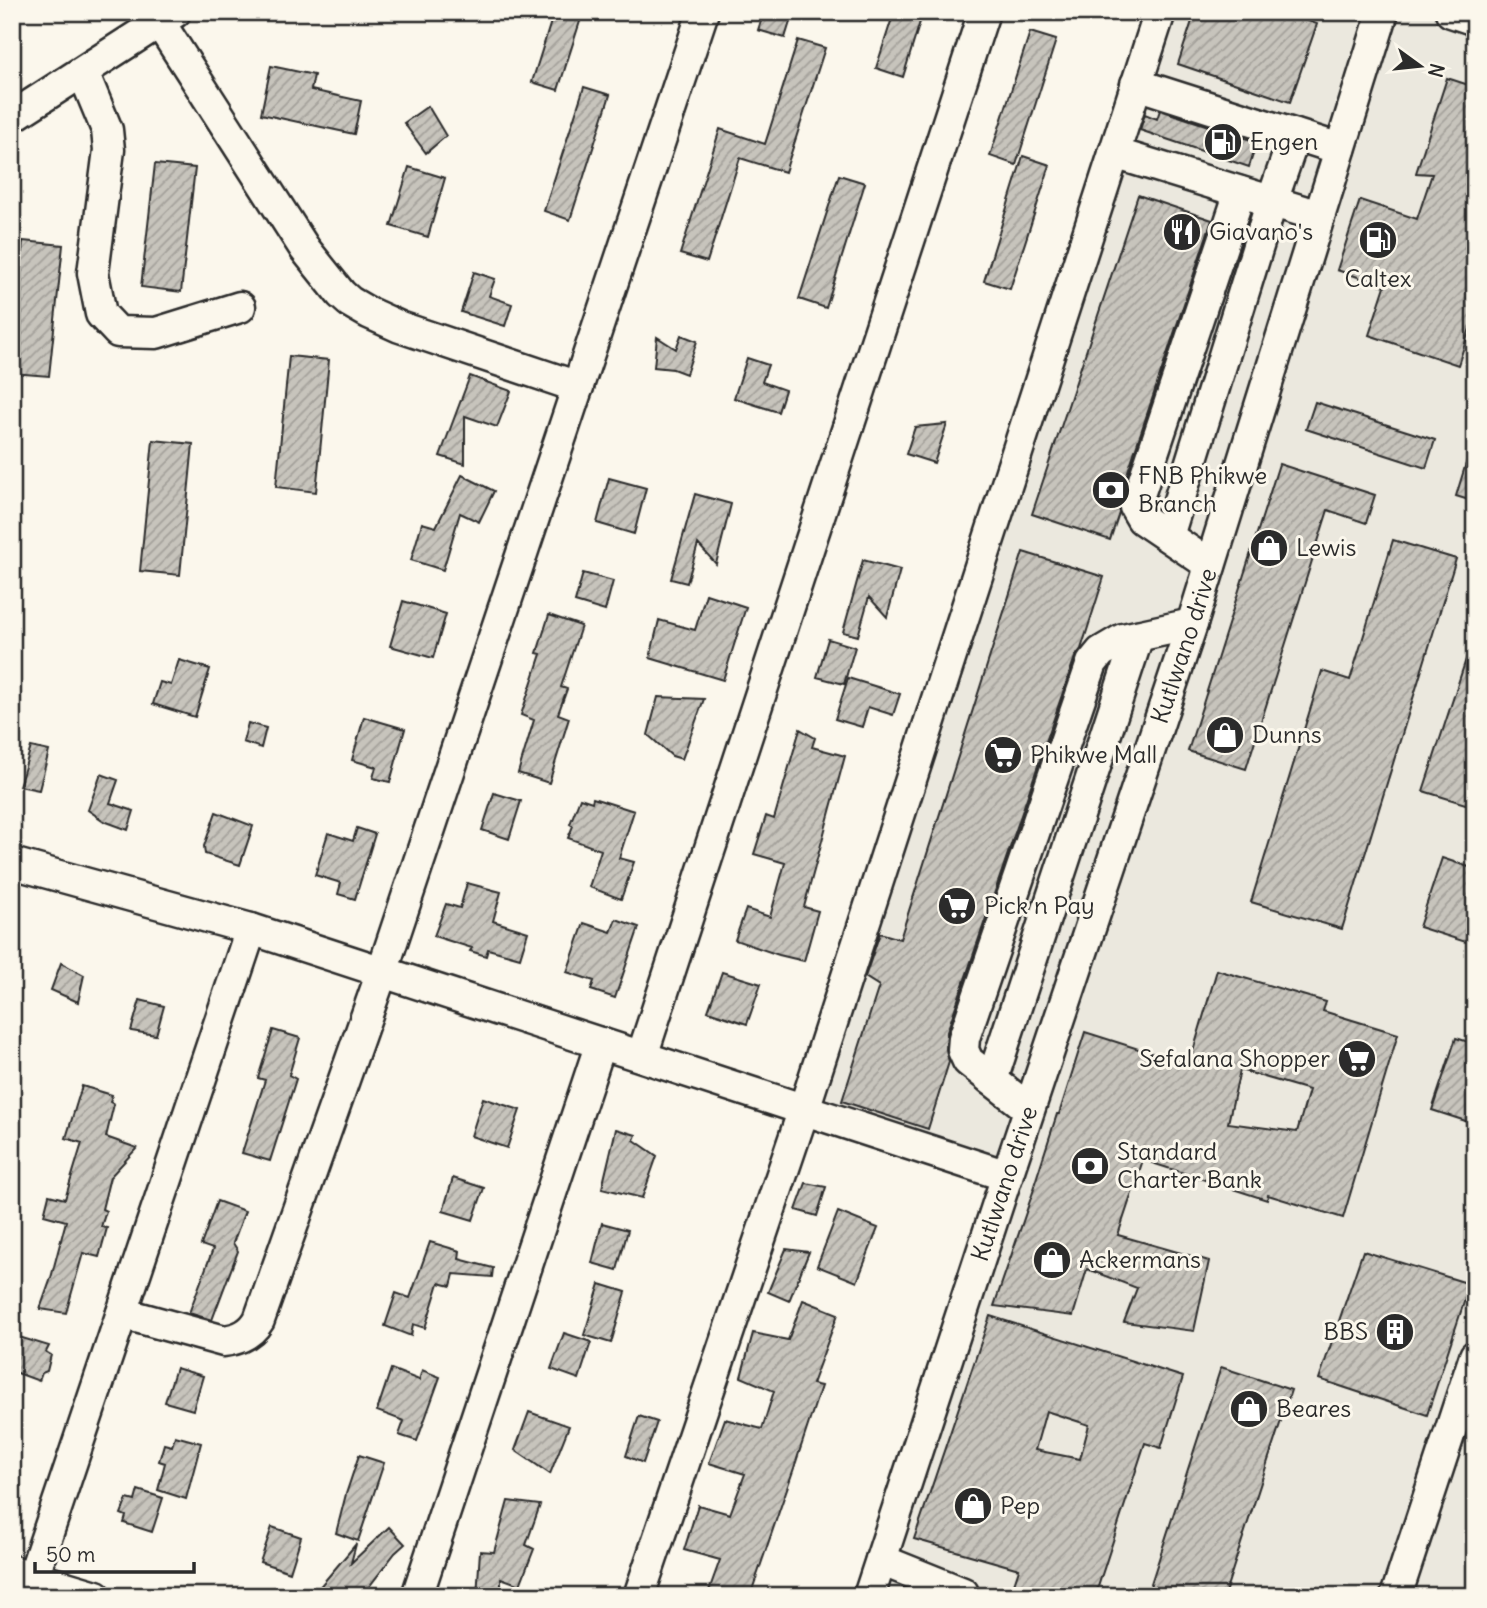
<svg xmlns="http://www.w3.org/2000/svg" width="1487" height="1608" font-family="Delius,sans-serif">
	<defs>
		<pattern id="building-hatch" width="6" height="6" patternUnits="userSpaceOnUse" patternTransform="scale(1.75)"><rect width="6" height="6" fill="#c7c4bc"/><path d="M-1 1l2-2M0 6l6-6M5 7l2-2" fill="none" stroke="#a29f99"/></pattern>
	</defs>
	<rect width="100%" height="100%" fill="#fbf7ec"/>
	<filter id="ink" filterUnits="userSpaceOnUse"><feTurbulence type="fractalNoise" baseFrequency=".0143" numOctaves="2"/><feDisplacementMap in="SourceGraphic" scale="14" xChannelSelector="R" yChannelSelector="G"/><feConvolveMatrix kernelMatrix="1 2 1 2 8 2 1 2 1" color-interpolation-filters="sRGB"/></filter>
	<g filter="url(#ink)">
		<path fill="#ebe8de" d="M1160,12H1451L1475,20V1596H869L1007,1176L804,1109Z"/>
		<path fill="url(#building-hatch)" stroke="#2b2b2b" stroke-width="2" fill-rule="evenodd" d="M554,12H583L558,90L532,82Z
			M764,12H793L785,38L758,30Z
			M894,12H923L903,77L876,68Z
			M1195,12H1284L1317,24L1290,102L1178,64Z
			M1030,32L1056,40L1016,165L990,156Z
			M798,40L825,48L785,172L740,158L707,262L680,254L720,129L765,144Z
			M271,66L314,75L311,90L361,101L354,134L261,114Z
			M1447,78L1475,87V313L1458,365L1369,335L1385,286L1337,270L1360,200L1417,219L1432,174L1416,173Z
			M584,87L610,95L570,220L544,211Z
			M428,106L446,136L426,153L404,123Z
			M1160,110L1257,142L1249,167L1140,130L1145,114L1157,119Z
			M1023,156L1050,165L1010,289L984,281Z
			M155,164L195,168L181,292L141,287Z
			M409,167L445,178L428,237L391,226Z
			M839,175L865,183L826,308L799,299Z
			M1138,195L1212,220L1118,501L1119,513L1110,540L1032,514Z
			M23,241L63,245L49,376L12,373V345Z
			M474,272L495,279L489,296L512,304L505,326L461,312Z
			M681,335L697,341L686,374L673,369L654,367L657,337L676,349Z
			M289,356L329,360L316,492L276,487Z
			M747,358L768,365L762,382L785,390L778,412L734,398Z
			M470,376L511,391L497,427L465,416V464L440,456Z
			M1315,402L1435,440L1426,468L1306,429Z
			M947,424L934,463L906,454L915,427Z
			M153,440L193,444L180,575L140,571Z
			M1471,447H1475V502L1456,496Z
			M1279,464L1375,495L1366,523L1328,510L1246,769L1188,751Z
			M462,475L494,491L479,522L460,513L443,570L411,560L422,523L436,527Z
			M609,478L646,488L634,534L597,523Z
			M695,494L731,504L716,564L698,544L687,583L671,579Z
			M1393,540L1456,559L1342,929L1251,902L1322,671L1350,680Z
			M1023,552L1104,577L1081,649L1075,657L947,1032L946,1049L949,1062L928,1129L842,1101L879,986L865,977L880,933L900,939Z
			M863,560L900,570L887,617L869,597L858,636L843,632Z
			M583,573L613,581L605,611L575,602Z
			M706,594L746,607L723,680L650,658L659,620L695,630Z
			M403,601L446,614L433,658L390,646Z
			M549,615L581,626L561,687L567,689L558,714L569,718L549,783L518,773L534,720L521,715L541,654L537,653Z
			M828,639L855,647L844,684L817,677Z
			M1471,644L1475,645V807L1423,791Z
			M179,660L210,669L195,717L153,704L160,682L171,685Z
			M848,678L900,694L893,715L868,707L862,727L835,719Z
			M658,697L704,699L682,759L672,756L648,735Z
			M364,717L405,729L390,782L373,778L376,767L352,760Z
			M248,723L266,728L261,748L243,742Z
			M800,729L815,738L812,747L845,756L804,907L818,911L804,961L779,955L735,940L746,909L770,917L785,863L754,854L766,816L774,819Z
			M31,747L49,751L39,790L19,786Z
			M101,774L118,780L110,803L134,811L128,830L104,821L88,810Z
			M494,793L521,801L509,839L482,830Z
			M580,798L592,802L593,798L634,811L619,858L634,862L621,899L589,887L601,850L568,838L573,826L570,824Z
			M216,812L253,826L240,865L205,854L204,846Z
			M357,828L375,834L355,899L338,894L341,883L315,875L328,833L353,841Z
			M1442,858L1475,869V945L1419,927Z
			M467,883L501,892L493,921L528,932L520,958L488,949L486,956L470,951L472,948L434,936L446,904L460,908Z
			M616,919L639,927L615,998L591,990L594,981L567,972L584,923L611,932Z
			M61,963L84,975L78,1002L51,990Z
			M1217,970L1326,1002L1323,1011L1398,1034L1343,1218L1268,1195L1267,1200L1143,1160L1118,1235L1209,1261L1194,1331L1124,1322L1137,1288L1087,1269L1073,1316L994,1306L1034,1189H1033L1057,1114H1059L1085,1032L1189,1065ZM1240,1070L1309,1090L1297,1132L1228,1123Z
			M722,972L761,984L747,1024L708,1011Z
			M140,1000L164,1006L156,1035L131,1031Z
			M273,1030L300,1038L289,1075L296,1079L270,1161L242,1153L265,1080L258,1078Z
			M1456,1038L1475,1044V1124L1432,1110Z
			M82,1086L112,1095L110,1102L114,1104L106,1137L137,1148L110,1177L102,1209L106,1211L101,1227L107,1228L99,1257L83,1253L66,1313L40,1309L51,1278L66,1221L44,1215L49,1195L65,1199L82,1143L66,1138Z
			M483,1098L520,1110L507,1148L471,1136Z
			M616,1129L636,1135L634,1140L657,1156L642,1198L602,1188Z
			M453,1178L484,1188L473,1220L443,1211Z
			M806,1183L826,1187L817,1216L796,1210Z
			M217,1201L245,1211L233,1243L238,1251L212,1320L189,1313L213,1249L201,1245Z
			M838,1212L878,1228L857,1282L817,1266Z
			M602,1223L628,1230L617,1270L592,1263Z
			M430,1242L460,1251L459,1259L493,1268L492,1277L454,1274L451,1286L439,1283L425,1328L413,1324L411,1336L385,1326L396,1293L410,1298Z
			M786,1249L809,1252L789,1301L768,1292Z
			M1363,1251L1470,1284L1427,1415L1319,1379Z
			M600,1284L626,1292L611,1343L584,1335Z
			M803,1300L838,1314L812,1384L821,1386L794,1468L750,1596H707L720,1560L684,1550L698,1505L730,1514L745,1474L709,1463L725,1419L762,1429L774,1391L741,1377L753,1333L788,1340Z
			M990,1316L1183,1377L1161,1448L1145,1443L1095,1596H1010L1019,1569L914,1539ZM1046,1411L1089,1425L1080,1459L1035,1450Z
			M564,1333L591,1342L579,1379L551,1369Z
			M19,1337L49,1346L46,1352L51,1355L47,1371L42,1373L39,1381L12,1371V1358Z
			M1221,1367L1291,1390L1224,1596H1147Z
			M176,1368L203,1376L193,1410L165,1402Z
			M391,1369L419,1380L422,1370L440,1377L417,1441L399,1435L404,1421L377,1411Z
			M529,1412L569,1426L550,1474L515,1450Z
			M639,1416L657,1422L643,1463L626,1456Z
			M175,1436L201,1443L186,1499L158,1490L165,1463L159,1461L164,1444L172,1446Z
			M359,1455L384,1463L358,1541L336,1533L346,1494Z
			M138,1490L163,1498L152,1532L124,1523L126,1516L121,1514L127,1499L135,1501Z
			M508,1501L540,1505L526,1545L534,1549L520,1585L501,1578V1596H477L480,1551L494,1552Z
			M272,1527L301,1537L290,1572L260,1562Z
			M389,1527L405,1544L395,1553L362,1596H312L356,1544L351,1563Z"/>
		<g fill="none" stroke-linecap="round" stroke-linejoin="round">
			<g stroke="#2b2b2b" stroke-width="35">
				<g id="minor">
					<path d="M1451,12L1475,20"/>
					<path d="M160,23L305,249L341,294L350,302L369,313L400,327L578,387"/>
					<path d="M83,72L107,130L109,150L93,273L101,314L118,332L156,333L240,307"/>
					<path d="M1136,84L1340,149"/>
					<path d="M12,117L175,12"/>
					<path d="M1114,153L1319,216"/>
					<path d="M1168,536L1272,201L1295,135"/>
					<path d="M1210,565L1142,519L1135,507L1240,192"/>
					<path d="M12,863L251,929L1007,1176"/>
					<path d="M642,1056L984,12"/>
					<path d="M992,1080L1138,636"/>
					<path d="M1029,1109L968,1061L963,1050L964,1038L1092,663L1101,652L1123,639L1192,624"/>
					<path d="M122,1313L224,1341C239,1339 251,1334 259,1320L382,972L703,12"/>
					<path d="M881,1560L963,1593L964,1596"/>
					<path d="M12,1571L96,1596"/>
					<path d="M33,1577L251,929"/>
					<path d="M417,1596L601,1043"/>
					<path d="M639,1596L804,1109L1160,12"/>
					<path id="s1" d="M869,1596L1007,1176L1192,624L1383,12"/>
					<path d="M1396,1596L1475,1356"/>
				</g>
			</g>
			<use href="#minor" stroke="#fbf7ec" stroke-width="30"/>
		</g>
	</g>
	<defs>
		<g id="fuel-disc" transform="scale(2.0125)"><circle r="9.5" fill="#2b2b2b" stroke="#fbf7ec"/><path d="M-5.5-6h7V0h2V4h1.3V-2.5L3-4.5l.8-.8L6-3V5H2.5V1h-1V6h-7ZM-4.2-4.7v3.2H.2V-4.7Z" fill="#fff"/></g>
		<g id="restaurant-disc" transform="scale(2.0125)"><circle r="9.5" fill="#2b2b2b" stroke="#fbf7ec"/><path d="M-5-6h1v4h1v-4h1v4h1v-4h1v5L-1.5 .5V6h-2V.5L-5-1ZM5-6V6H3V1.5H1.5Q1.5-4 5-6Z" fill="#fff"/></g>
		<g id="bank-disc" transform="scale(2.0125)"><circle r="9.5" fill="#2b2b2b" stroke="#fbf7ec"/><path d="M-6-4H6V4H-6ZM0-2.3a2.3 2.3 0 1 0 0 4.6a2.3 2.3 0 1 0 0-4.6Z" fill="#fff"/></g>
		<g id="shop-disc" transform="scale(2.0125)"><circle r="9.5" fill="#2b2b2b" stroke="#fbf7ec"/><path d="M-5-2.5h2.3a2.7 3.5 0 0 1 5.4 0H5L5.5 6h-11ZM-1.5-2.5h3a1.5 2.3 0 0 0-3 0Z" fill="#fff"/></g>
		<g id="supermarket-disc" transform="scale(2.0125)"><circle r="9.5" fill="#2b2b2b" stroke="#fbf7ec"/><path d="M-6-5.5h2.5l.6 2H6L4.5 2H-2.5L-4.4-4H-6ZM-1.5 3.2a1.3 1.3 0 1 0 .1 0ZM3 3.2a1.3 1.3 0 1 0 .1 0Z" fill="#fff"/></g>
		<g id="building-disc" transform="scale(2.0125)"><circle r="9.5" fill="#2b2b2b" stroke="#fbf7ec"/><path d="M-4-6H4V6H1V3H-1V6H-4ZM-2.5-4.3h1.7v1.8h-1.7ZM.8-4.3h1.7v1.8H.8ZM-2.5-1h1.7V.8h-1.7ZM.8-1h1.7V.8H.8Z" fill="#fff"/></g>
	</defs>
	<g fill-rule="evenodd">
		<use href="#fuel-disc" x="1223" y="142"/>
		<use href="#restaurant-disc" x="1182" y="232"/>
		<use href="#fuel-disc" x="1378" y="240"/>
		<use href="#bank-disc" x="1111" y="490"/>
		<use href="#shop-disc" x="1269" y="548"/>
		<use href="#shop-disc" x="1225" y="735"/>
		<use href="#supermarket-disc" x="1003" y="755"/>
		<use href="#supermarket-disc" x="957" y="906"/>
		<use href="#supermarket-disc" x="1357" y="1059"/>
		<use href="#bank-disc" x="1090" y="1166"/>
		<use href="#shop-disc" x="1052" y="1260"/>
		<use href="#building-disc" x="1395" y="1332"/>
		<use href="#shop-disc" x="1249" y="1409"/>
		<use href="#shop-disc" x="973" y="1506"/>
	</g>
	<g text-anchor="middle" stroke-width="6" stroke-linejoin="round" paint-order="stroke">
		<g font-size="24" fill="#2b2b2b" stroke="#fbf7ec" text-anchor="start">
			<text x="1250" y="150">Engen</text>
			<text x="1209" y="240">Giavano's</text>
			<text x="1378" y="287" text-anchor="middle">Caltex</text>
			<text x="1138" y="484">FNB Phikwe<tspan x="1138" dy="28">Branch</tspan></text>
			<text x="1296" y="556">Lewis</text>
			<text x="1252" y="743">Dunns</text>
			<text x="1030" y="763">Phikwe Mall</text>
			<text x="984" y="914">Pick n Pay</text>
			<text x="1330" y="1067" text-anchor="end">Sefalana Shopper</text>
			<text x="1117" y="1160">Standard<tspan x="1117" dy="28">Charter Bank</tspan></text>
			<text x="1079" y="1268">Ackermans</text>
			<text x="1368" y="1340" text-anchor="end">BBS</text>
			<text x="1276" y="1417">Beares</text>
			<text x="1000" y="1514">Pep</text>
		</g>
		<g font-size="24" fill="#2b2b2b" stroke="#fbf7ec">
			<text dy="8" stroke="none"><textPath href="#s1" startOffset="1001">Kutlwano drive</textPath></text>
			<text dy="8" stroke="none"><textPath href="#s1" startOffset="434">Kutlwano drive</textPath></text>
		</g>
	</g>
	<rect width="1487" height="1608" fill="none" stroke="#fbf7ec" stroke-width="42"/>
	<rect x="21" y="21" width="1445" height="1566" fill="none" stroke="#2b2b2b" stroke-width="2.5" filter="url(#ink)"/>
	<g transform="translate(1420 66) rotate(105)" stroke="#fbf7ec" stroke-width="5" paint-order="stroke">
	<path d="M0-5L12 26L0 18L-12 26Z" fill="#2b2b2b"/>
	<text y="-10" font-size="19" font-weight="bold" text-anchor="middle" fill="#2b2b2b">N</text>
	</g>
	<path d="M35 1562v10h159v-10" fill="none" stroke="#2b2b2b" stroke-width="3.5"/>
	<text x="46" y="1562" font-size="21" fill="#2b2b2b" stroke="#fbf7ec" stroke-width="5" paint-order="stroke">50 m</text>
</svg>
